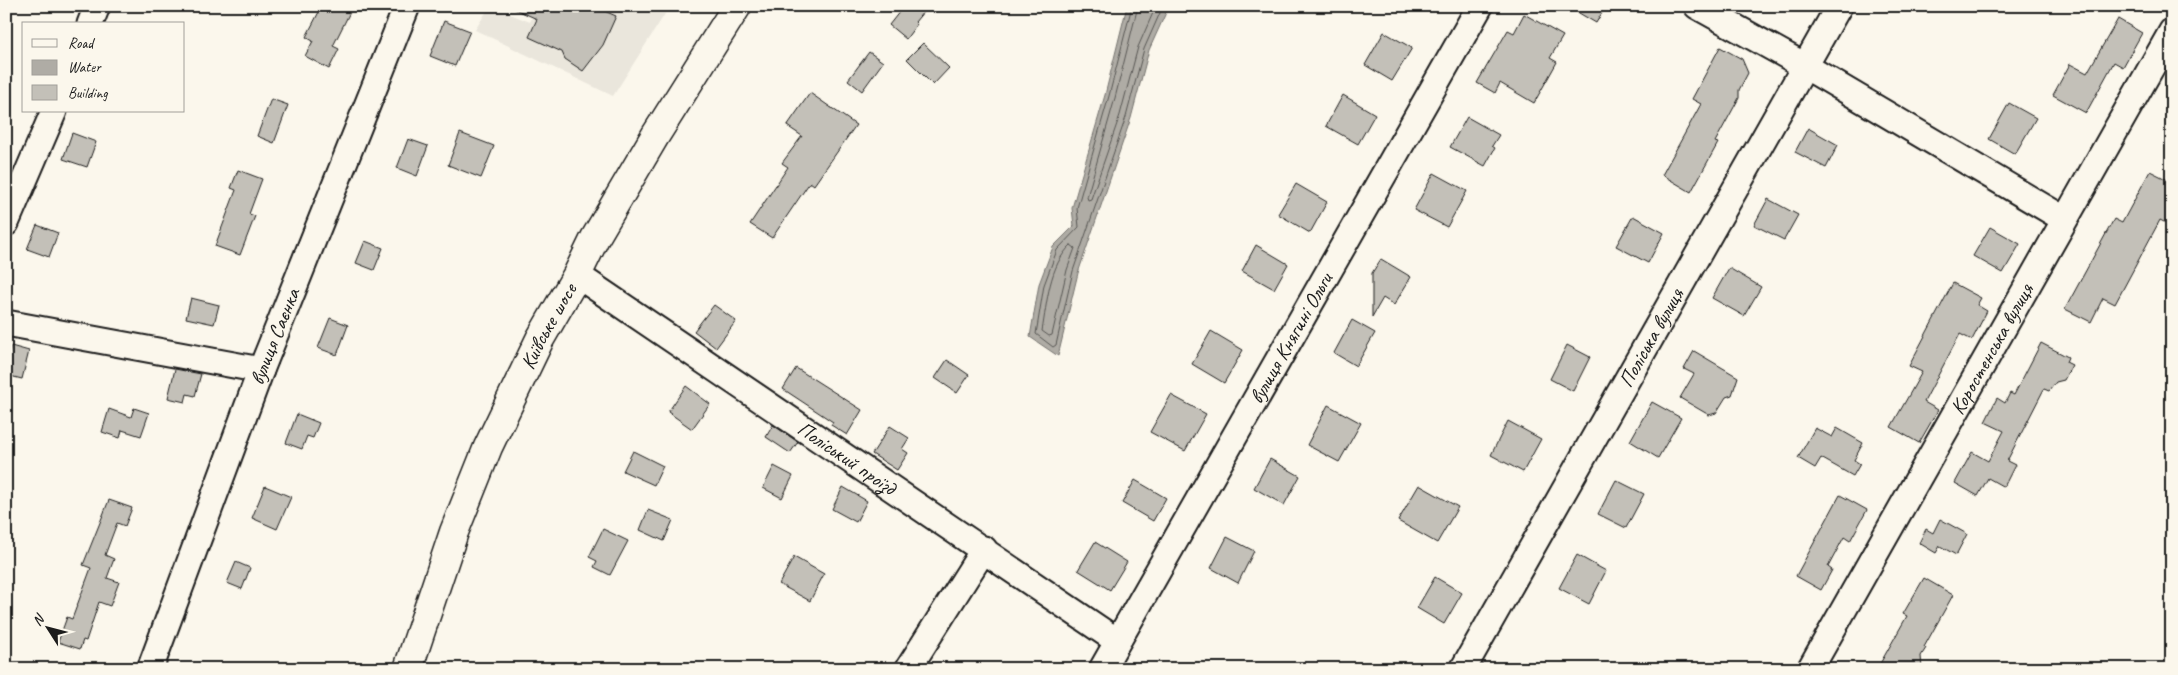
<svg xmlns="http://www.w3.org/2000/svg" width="2178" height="675" font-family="Caveat,sans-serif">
	<rect width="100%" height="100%" fill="#fbf7ec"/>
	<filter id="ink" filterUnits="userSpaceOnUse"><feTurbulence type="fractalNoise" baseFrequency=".02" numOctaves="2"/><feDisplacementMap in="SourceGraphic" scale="10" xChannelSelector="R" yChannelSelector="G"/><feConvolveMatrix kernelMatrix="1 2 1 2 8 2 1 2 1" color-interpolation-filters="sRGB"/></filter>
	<g filter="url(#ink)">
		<path fill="#eae6dc" d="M490,6L530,22L537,6H670L613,96L475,30Z"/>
		<path fill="#afaca5" stroke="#74726e" d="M1127,6H1169L1149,50L1131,118L1078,273L1058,356L1030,337L1039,284L1053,247L1074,226L1072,208L1105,95Z"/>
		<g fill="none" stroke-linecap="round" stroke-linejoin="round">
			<path stroke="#575653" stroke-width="1" d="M1132,6L1109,96L1077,208L1079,227L1057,250L1044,285L1036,334L1053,347L1056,345L1073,271L1126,117L1144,49L1163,6
				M1138,6L1115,98L1087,197L1088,200L1091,199L1120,115L1138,47L1156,6
				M1071,245L1075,248L1067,270L1052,335L1049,336L1042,331C1047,303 1049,265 1071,245Z"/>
		</g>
		<path fill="#c3c0b8" stroke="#1c1c1c" d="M322,6H353L333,46L339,49L329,69L305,56L313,41L306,37Z
			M508,6H593L616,16L603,45L583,71L565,59L562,52L529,37L537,19Z
			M904,6H928L915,22L917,24L906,39L889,25Z
			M1567,6H1606L1596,23Z
			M1524,14L1563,36L1550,58L1557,62L1534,103L1500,83L1495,93L1477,83L1508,30L1514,33Z
			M2118,19L2142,33L2123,67L2114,62L2086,113L2053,95L2070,64L2087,73Z
			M444,21L470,31L455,66L430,56Z
			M1384,32L1412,48L1392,81L1365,65Z
			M923,43L949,68L933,85L907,59Z
			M1720,47L1742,59L1748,73L1739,90V98L1715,142L1718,143L1691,192L1662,175L1701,104L1692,99Z
			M869,52L883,62L862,91L848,80Z
			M810,93L856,125L814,185L810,182L772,238L750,224L788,167L782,163L802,136L787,126Z
			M1343,95L1375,114L1358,144L1326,126Z
			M271,99L288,105L274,143L257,136Z
			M2009,103L2036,118L2015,154L1989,139Z
			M1467,117L1499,135L1492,146L1495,148L1485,166L1450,147Z
			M1808,128L1838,145L1826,168L1795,152Z
			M72,133L96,142L87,167L63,159Z
			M460,133L494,146L481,178L448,165Z
			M408,139L428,146L417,176L397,168Z
			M238,170L262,179L249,214L255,216L240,255L215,246L236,190L231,188Z
			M2150,171L2172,182V226L2160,220L2115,304L2103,298L2091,322L2065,309L2114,219L2122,223Z
			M1434,173L1467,191L1447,227L1414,210Z
			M1296,184L1327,202L1310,233L1278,214Z
			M1768,199L1798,215L1784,240L1754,225Z
			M1633,216L1664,233L1648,263L1616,246Z
			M37,225L58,233L49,257L27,249Z
			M1990,227L2020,244L2003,273L1973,256Z
			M365,241L383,248L374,270L356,263Z
			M1256,245L1288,264L1274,289L1242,271Z
			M1381,259L1411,277L1394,305L1383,298L1372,317V273Z
			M1729,268L1761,287L1744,316L1712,298Z
			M1953,283L1981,298L1977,305L1987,311L1972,340L1960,334L1924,402L1938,410L1919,443L1891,427L1922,372L1909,366Z
			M191,298L219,305L214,324L186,318Z
			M714,305L736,321L716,348L694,331Z
			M330,318L348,325L337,355L318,348Z
			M1352,320L1375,333L1356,366L1334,353Z
			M1211,331L1243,350L1224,383L1192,364Z
			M2041,343L2068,357L2066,362L2072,365L2064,380L2056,382L2049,391L2044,389L2007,461L2015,465L2004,487L1988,478L1978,496L1955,483L1972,452L1988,461L2004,431L1985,422L1997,398L2005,403L2010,393L2014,395Z
			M1567,345L1590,357L1573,391L1550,379Z
			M11,346L29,351L22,379L6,375V364Z
			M1694,351L1738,377L1732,395L1726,397L1716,413L1709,415L1680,398L1694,374L1684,369Z
			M947,360L969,375L957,393L935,378Z
			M796,368L862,410L847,435L831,425L833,422L783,389Z
			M175,369L201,374L195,396L187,394L185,402L168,398Z
			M686,386L710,404L692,429L668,412Z
			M1171,395L1206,414L1185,451L1150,432Z
			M1652,402L1681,418L1658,458L1630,441Z
			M1328,405L1361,423L1339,462L1307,445Z
			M134,408L149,413L141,436L122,430L120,438L102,432L109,409L131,417Z
			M297,414L319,423L313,438L307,436L302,449L286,443Z
			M1508,421L1541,439L1523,472L1491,455Z
			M773,425L798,442L790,453L766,437Z
			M890,426L909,438L902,449L908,453L897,470L872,454Z
			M1815,428L1832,437L1837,428L1863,443L1854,460L1860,464L1853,476L1821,458L1815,468L1798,458Z
			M633,451L663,466L654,485L623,471Z
			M1270,459L1300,476L1284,505L1254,488Z
			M774,466L793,476L782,498L763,488Z
			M1135,480L1166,498L1153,521L1122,503Z
			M1616,480L1644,494L1626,528L1598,514Z
			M1419,485L1458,507L1437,543L1398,521Z
			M265,486L291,497L277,529L252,518Z
			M843,487L867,501L856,522L832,509Z
			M1840,495L1867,510L1850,541L1844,537L1828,567L1832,570L1821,590L1796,576Z
			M109,500L132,508L125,526L117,523L105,555L114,559L107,578L119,582L110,606L99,602L86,641L83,640L80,649L58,642L67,617L72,619L91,568L83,565Z
			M648,510L673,520L664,541L640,530Z
			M1940,519L1967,534L1956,555L1940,546L1936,553L1919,543L1926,529L1933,533Z
			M603,529L628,541L610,575L594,567L597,561L589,557Z
			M1227,537L1254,551L1238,583L1211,568Z
			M1095,542L1127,562L1110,590L1078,570Z
			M1577,555L1606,571L1589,604L1559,588Z
			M794,557L824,574L810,601L779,584Z
			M236,562L250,568L242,589L227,583Z
			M1435,577L1462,593L1444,624L1417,608Z
			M1924,578L1953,595L1924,647L1926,648L1921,656L1922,669H1877L1907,616L1903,614Z"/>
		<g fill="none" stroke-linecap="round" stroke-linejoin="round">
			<g stroke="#1c1c1c" stroke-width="29">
				<g id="minor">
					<path d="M1697,6L1805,66L2064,219"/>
					<path d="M90,24L97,6"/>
					<path d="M6,223L54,111"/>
					<path id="s1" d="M577,275L1117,641"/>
					<path d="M6,323L261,370"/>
					<path id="s2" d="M150,669L261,370L407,6"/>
					<path d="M908,669L984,549"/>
					<path id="s3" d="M1102,669L1480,6"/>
					<path id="s4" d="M1463,669L1839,6"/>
					<path id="s5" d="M1810,669L2172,31"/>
				</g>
			</g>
			<g stroke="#1c1c1c" stroke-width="31">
				<g id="major">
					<path id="s6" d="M408,669L454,532L488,447L540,339L577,275L595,238L655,136L737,6"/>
				</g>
			</g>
			<use href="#minor" stroke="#fbf7ec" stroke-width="25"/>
			<use href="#major" stroke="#fbf7ec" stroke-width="28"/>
		</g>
	</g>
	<g text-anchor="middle" stroke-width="5" stroke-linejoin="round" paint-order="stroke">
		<g font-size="21" fill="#1c1c1c" stroke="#fbf7ec">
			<text dy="7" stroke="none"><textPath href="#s6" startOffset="371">Київське шосе</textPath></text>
			<text dy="7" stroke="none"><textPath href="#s2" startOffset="355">вулиця Саєнка</textPath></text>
			<text dy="7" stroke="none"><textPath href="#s3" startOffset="381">вулиця Княгині Ольги</textPath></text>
			<text dy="7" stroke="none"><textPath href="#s4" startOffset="381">Поліська вулиця</textPath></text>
			<text dy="7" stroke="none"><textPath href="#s5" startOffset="368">Коростенська вулиця</textPath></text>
			<text dy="7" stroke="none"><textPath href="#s1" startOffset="326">Поліський проїзд</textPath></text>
		</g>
	</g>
	<rect width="2178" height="675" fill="none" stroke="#fbf7ec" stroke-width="25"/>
	<rect x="12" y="12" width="2153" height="650" fill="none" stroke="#1c1c1c" stroke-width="2" filter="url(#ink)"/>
	<rect x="22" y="22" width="162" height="90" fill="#fbf7ec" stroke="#a29f99"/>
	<rect x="32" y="39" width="25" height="8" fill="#fbf7ec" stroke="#a29f99"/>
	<text x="68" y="48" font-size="15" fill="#1c1c1c">Road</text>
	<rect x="32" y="60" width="25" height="15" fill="#afaca5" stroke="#a29f99"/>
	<text x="68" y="72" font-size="15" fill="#1c1c1c">Water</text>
	<rect x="32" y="85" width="25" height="15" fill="#c3c0b8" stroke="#a29f99"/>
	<text x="68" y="98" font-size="15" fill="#1c1c1c">Building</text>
	<g transform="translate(48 628) rotate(306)" stroke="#fbf7ec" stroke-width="4" paint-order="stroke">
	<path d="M0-4L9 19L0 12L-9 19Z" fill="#1c1c1c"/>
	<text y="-8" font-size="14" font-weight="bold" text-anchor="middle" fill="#1c1c1c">N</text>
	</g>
</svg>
